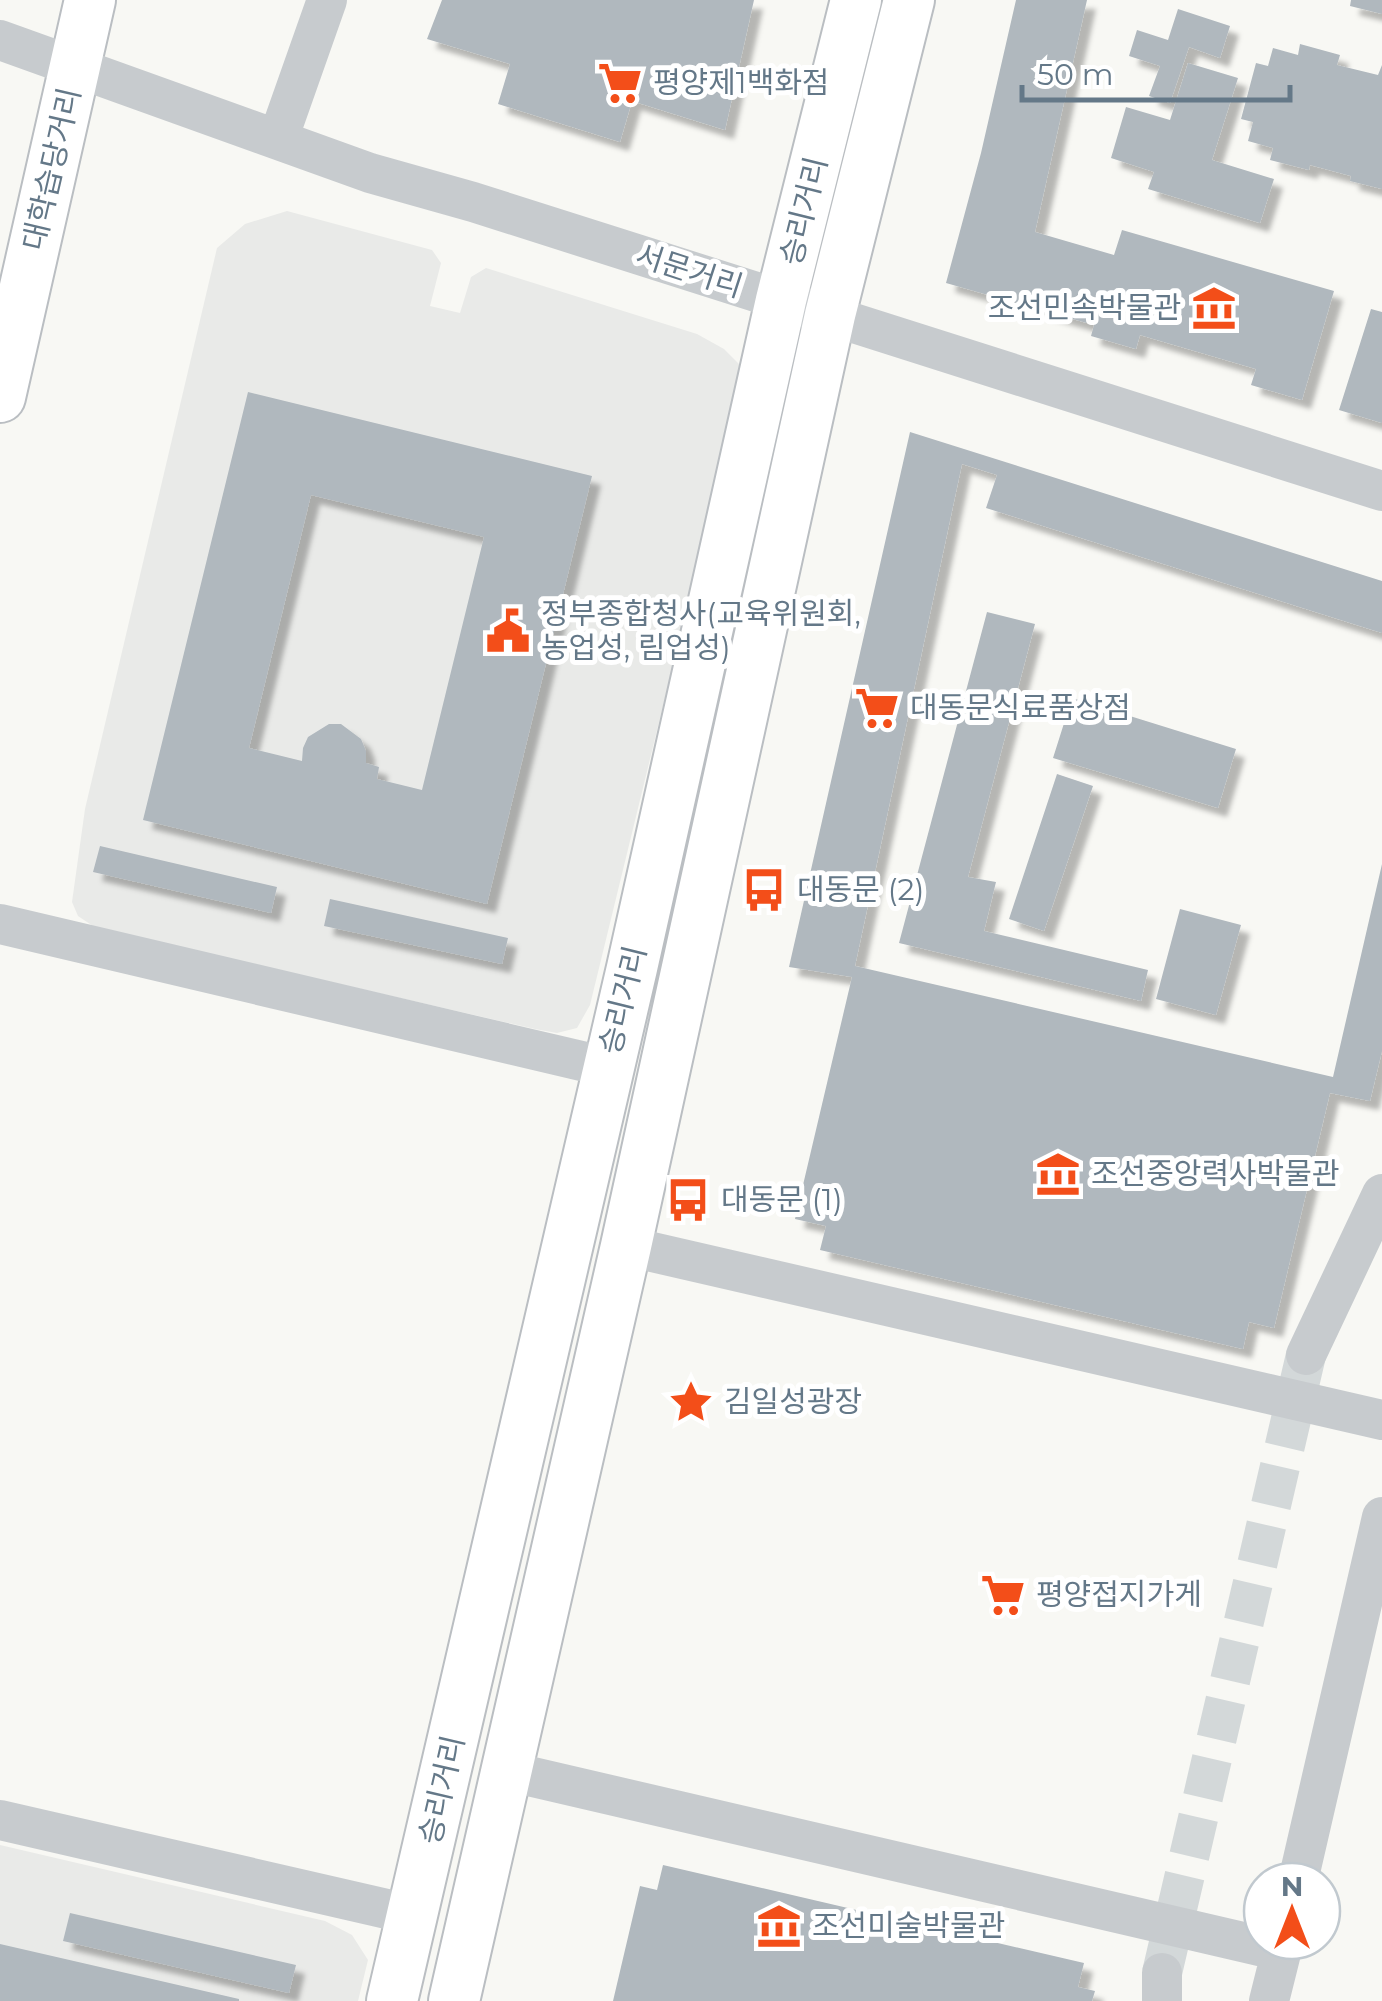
<svg xmlns="http://www.w3.org/2000/svg" width="1382" height="2001" font-family="Montserrat,'Noto Sans KR',sans-serif">
	<defs>
		<filter id="shadow"><feDropShadow dx="9" dy="9" stdDeviation="2.5" flood-color="#0004"/></filter>
	</defs>
	<rect width="100%" height="100%" fill="#f8f8f4"/>
	<path fill="#e9eae8" d="M287,211L432,250L441,263L430,306L460,313L471,277L486,268L697,334L724,349L739,364L741,386L590,1005L577,1028L557,1033L535,1029L96,928L78,916L72,902L85,809L217,248L245,224Z
		M0,1845L325,1921L352,1935L368,1960L358,2001H0Z"/>
	<path fill="#b0b8be" fill-rule="evenodd" filter="url(#shadow)" d="M442,0H754L725,130L632,101L620,142L498,104L510,64L427,39Z
		M1016,0H1087L1035,232L1114,255L1122,230L1334,291L1302,400L1251,385L1256,369L1140,335L1136,349L1091,336L1094,325L946,283L981,153Z
		M1351,0H1382V14L1350,6Z
		M1178,9L1230,26L1220,58L1189,47L1170,103L1149,96L1160,66L1129,56L1137,30L1168,40Z
		M1300,44L1340,55L1337,65L1378,75L1382,65V189L1350,181L1351,176L1310,165L1309,170L1270,160L1273,148L1248,141L1253,122L1241,119L1256,63L1268,66L1273,48L1298,55Z
		M1188,63L1238,78L1212,160L1274,179L1260,223L1148,189L1154,172L1111,158L1126,107L1170,120Z
		M1371,309L1382,312V423L1339,410Z
		M248,392L592,476L487,904L143,820ZM311,495L484,537L422,790L377,779L379,767L366,763V751L361,739L341,724H329L308,737L303,748L302,761L249,748Z
		M910,432L1382,581V633L986,508L997,475L962,464L855,966L1333,1077L1382,864V1051L1370,1101L1330,1093L1274,1328L1249,1322L1243,1349L820,1250L826,1226L795,1219L852,977L789,967Z
		M987,612L1035,624L968,877L996,882L984,931L1148,970L1141,1001L899,943Z
		M1072,698L1236,749L1218,808L1053,758Z
		M1057,774L1093,786L1044,931L1009,919Z
		M100,846L277,887L271,913L93,872Z
		M330,899L508,938L502,964L324,926Z
		M1180,909L1241,925L1216,1015L1156,999Z
		M663,1865L1084,1963L1078,1987L1095,1991L1092,2001H613L640,1886L657,1890Z
		M70,1913L296,1965L289,1993L63,1941Z
		M0,1944L239,1999V2001H0Z"/>
	<g fill="none" stroke-linecap="round" stroke-linejoin="round">
		<path stroke="#d3d8d9" stroke-width="40" stroke-dasharray="40 20" stroke-linecap="butt" d="M1162,1973L1306,1355"/>
		<g stroke="#babec2" stroke-width="54">
			<path id="major" d="M0,397L90,0
				M392,2001L632,968L781,300L856,0
				M454,2001L626,1246L830,315L909,0"/>
		</g>
		<path stroke="#c7cbce" stroke-width="40" d="M0,40L370,173L473,202L1382,491
			M278,139L327,0
			M0,924L607,1067
			M626,1246L1382,1420
			M1306,1355L1382,1194
			M507,1771L1281,1951
			M0,1820L413,1915
			M1298,1881L1382,1517
			M1162,1973V2001
			M1269,2001L1284,1941"/>
		<use href="#major" stroke="#fff" stroke-width="50"/>
	</g>
	<defs>
		<g id="supermarket-bare" transform="scale(3.45)"><path d="M-6-5.5h2.5l.6 2H6L4.5 2H-2.5L-4.4-4H-6ZM-1.5 3.2a1.3 1.3 0 1 0 .1 0ZM3 3.2a1.3 1.3 0 1 0 .1 0Z" fill="#f34e19" stroke="#fff" stroke-width="2.5" paint-order="stroke"/></g>
		<g id="museum-bare" transform="scale(3.45)"><path d="M0-6L6-3V-2H-6V-3ZM-5-1h2V3h-2ZM-1-1h2V3h-2ZM3-1h2V3H3ZM-6 4H6V6H-6Z" fill="#f34e19" stroke="#fff" stroke-width="2.5" paint-order="stroke"/></g>
		<g id="civic-bare" transform="scale(3.45)"><path d="M-.6-6.5H3V-4.5H.6V-3L4-1V1h2V6H-6V1h2V-1L-.6-3ZM-1.2 2.5V6h2.4V2.5Z" fill="#f34e19" stroke="#fff" stroke-width="2.5" paint-order="stroke"/></g>
		<g id="bus-bare" transform="scale(3.45)"><path d="M-5-6H5V4H4V6H2V4H-2V6H-4V4H-5ZM-3.5-4V0h7V-4ZM-3.5 1.2v1.5H-2V1.2ZM2 1.2v1.5H3.5V1.2Z" fill="#f34e19" stroke="#fff" stroke-width="2.5" paint-order="stroke"/></g>
		<g id="sight-bare" transform="scale(3.45)"><path d="M0-6L1.8-2.2L6-1.7L2.9 1.2L3.7 5.4L0 3.3L-3.7 5.4L-2.9 1.2L-6-1.7L-1.8-2.2Z" fill="#f34e19" stroke="#fff" stroke-width="2.5" paint-order="stroke"/></g>
	</defs>
	<g fill-rule="evenodd">
		<use href="#supermarket-bare" x="620" y="83"/>
		<use href="#museum-bare" x="1214" y="308"/>
		<use href="#civic-bare" x="508" y="631"/>
		<use href="#supermarket-bare" x="877" y="708"/>
		<use href="#bus-bare" x="764" y="890"/>
		<use href="#museum-bare" x="1058" y="1174"/>
		<use href="#bus-bare" x="688" y="1200"/>
		<use href="#sight-bare" x="691" y="1402"/>
		<use href="#supermarket-bare" x="1003" y="1595"/>
		<use href="#museum-bare" x="779" y="1926"/>
	</g>
	<g text-anchor="middle" stroke-width="10" stroke-linejoin="round" paint-order="stroke">
		<g font-size="30" fill="#647888" stroke="#fff" text-anchor="start">
			<text x="653" y="93">평양제1백화점</text>
			<text x="1181" y="318" text-anchor="end">조선민속박물관</text>
			<text x="541" y="624">정부종합청사(교육위원회,<tspan x="541" dy="34">농업성, 림업성)</tspan></text>
			<text x="910" y="718">대동문식료품상점</text>
			<text x="797" y="900">대동문 (2)</text>
			<text x="1091" y="1184">조선중앙력사박물관</text>
			<text x="721" y="1210">대동문 (1)</text>
			<text x="724" y="1412">김일성광장</text>
			<text x="1036" y="1605">평양접지가게</text>
			<text x="812" y="1936">조선미술박물관</text>
		</g>
		<g font-size="30" fill="#647888" stroke="#fff">
			<text transform="translate(52 169) rotate(-77)" y="10">대학습당거리</text>
			<text transform="translate(804 211) rotate(-76)" y="10">승리거리</text>
			<text transform="translate(689 271) rotate(18)" y="10">서문거리</text>
			<text transform="translate(623 1000) rotate(-76)" y="10">승리거리</text>
			<text transform="translate(442 1790) rotate(-77)" y="10">승리거리</text>
		</g>
	</g>
	<g transform="translate(1292 1911)"><circle r="48" fill="#ffffff" stroke="#c1c9cf" stroke-width="2.5"/>
	<path d="M0-8L18 38L0 25L-18 38Z" fill="#f34e19"/>
	<text y="-15" font-size="28" font-weight="bold" text-anchor="middle" fill="#647888">N</text>
	</g>
	<path d="M1022 85v15h268v-15" fill="none" stroke="#647888" stroke-width="5"/>
	<text x="1037" y="85" font-size="30" fill="#647888" stroke="#ffffff" stroke-width="8" paint-order="stroke">50 m</text>
</svg>
